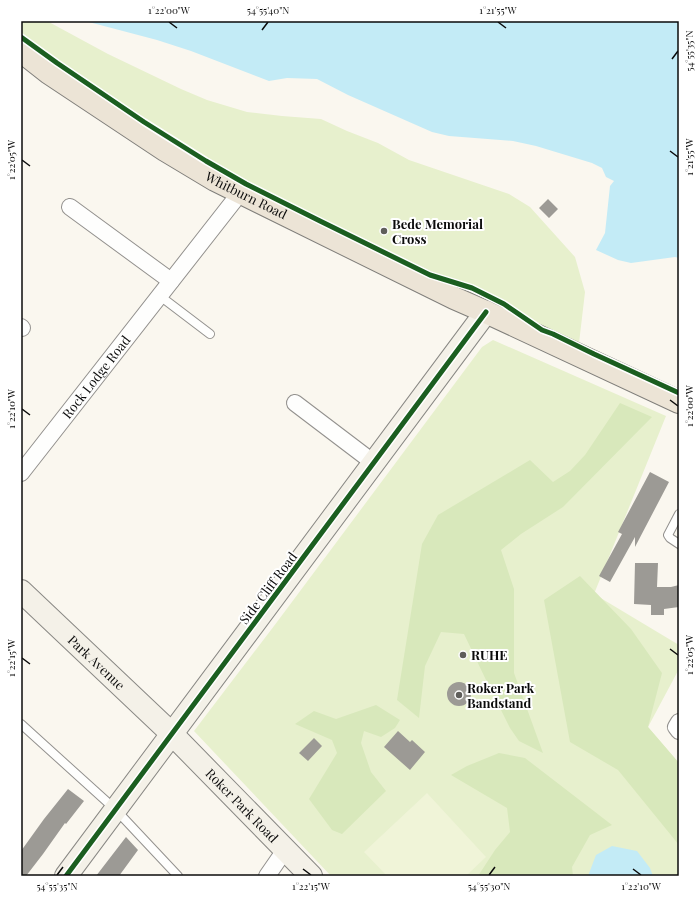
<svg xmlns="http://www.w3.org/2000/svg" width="700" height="897" font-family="'Playfair Display',serif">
	<rect width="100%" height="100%" fill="#faf7ef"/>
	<path fill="#e7f0cd" d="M21,21H47L108,54L181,89L207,100L247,112L282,116L321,119L347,131L378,143L409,160L509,194L530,207L575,257L585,292L579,343L542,330L504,304L472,288L430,275L246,184L206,161L144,122L57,63L21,37Z
		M493,340L666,416L594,594L679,645V669L648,727L679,763V876H331L194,731L277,622L482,347Z"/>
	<path fill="#d8e8bb" d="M620,403L652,417L563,507L521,534L501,550L514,589V673L543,753L519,741L510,728L486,680L464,634L441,632L425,666L419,718L397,700L422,544L438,515L530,460L553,482L570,471L585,455Z
		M580,576L631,629L662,673L648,727L679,763V845L618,770L570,742L544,600Z
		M376,705L400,720L395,728L381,737L364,731L361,743L371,772L386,791L342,834L332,830L309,799L337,753L332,740L295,724L314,711L336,719Z
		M499,753L525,758L612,825L590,835L572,867L573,876H478L495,850L510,832L507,808L451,775L467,766Z"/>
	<path fill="#f0f4d8" d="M427,793L486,857L466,876H387L364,852Z"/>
	<path fill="#c3ebf6" d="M85,21H679V258L675,257L631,263L618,260L596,250L605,233L610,186L614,181L606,177L602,168L592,163L536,146L513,141L449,136L432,132L348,95L317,79L287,78L269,81L191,51L157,40Z
		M612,846L637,851L650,868L653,876H588L596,855Z"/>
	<path fill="#9c9a95" d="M548,199L558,209L549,218L539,208Z
		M650,472L669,482L635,547V537L610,582L599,576L622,534L618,532Z
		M635,563H658L657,587H671L679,585V607L664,609V615H651V605L634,604Z
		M447 694a12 12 0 1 1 24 0a12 12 0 1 1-24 0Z
		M398,731L410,742L412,740L425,752L410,770L384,747Z
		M314,738L322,746L308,761L299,753Z
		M68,789L84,801L66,824L65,823L43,854L26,876H21V851L44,819Z
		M126,837L138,850L119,876H96Z"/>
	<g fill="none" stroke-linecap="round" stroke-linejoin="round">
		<g stroke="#93918e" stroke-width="10">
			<path id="lane" d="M160,296L210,334
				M679,514L668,535L670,538L679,544
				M21,724L116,810L178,876"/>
		</g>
		<g stroke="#93918e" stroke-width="18">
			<g id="street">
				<path d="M70,207L171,281"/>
				<path d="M21,327L22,328"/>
				<path d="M295,403L374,463"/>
				<path id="s1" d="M21,473L240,193"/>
				<path d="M679,722L676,727L679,731"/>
				<path d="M267,876L285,850"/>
			</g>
		</g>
		<g stroke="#898884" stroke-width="24">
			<g id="secondary">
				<path id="s2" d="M21,591L172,734L311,876"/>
				<path d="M66,876L486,312"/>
			</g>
		</g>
		<g stroke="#807f7b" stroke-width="24">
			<g id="primary">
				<path id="s3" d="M21,51L49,73L165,150L215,180L454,298L486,312L679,402"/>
			</g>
		</g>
		<use href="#lane" stroke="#fefefd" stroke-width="8"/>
		<use href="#street" stroke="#fefefd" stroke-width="16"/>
		<use href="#secondary" stroke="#f4f1e8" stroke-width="22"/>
		<use href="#primary" stroke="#ece4d6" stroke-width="22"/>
		<g stroke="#fff" stroke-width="8">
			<path id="cycleway" d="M21,37L57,63L144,122L206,161L246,184L320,221L430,275L472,288L504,304L542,330L553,334L594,354L679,393
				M66,876L486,312"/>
		</g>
		<use href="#cycleway" stroke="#1b5e20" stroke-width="5"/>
	</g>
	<path fill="none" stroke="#0b0b0b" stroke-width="1.5" d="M169,22L177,28M498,22L506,28M262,30L268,22M672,59L678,51M670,151L678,157M22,160L30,166M670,400L678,406M22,409L30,415M670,649L678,655M22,658L30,664M303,869L311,875M633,869L641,875M57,875L63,867M489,875L495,867"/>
	<g fill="#5f5e5b" stroke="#fff" stroke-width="1.5">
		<circle cx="384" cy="231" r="4"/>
		<circle cx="463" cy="655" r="4"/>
		<circle cx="459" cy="695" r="4"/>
	</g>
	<g text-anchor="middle" stroke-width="4" stroke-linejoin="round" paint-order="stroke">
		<g font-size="13" fill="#0b0b0b" stroke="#fff">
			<text dy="5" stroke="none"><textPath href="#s3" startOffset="268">Whitburn Road</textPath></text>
			<text dy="5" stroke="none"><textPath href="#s1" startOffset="122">Rock Lodge Road</textPath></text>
			<text transform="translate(268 588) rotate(-53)" y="5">Side Cliff Road</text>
			<text dy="5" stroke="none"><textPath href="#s2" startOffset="104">Park Avenue</textPath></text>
			<text dy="5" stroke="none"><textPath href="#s2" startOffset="308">Roker Park Road</textPath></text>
		</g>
		<g font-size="13" font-weight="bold" fill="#0b0b0b" stroke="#fff" text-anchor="start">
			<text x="392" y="229">Bede Memorial<tspan x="392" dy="15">Cross</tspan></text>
			<text x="471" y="660">RUHE</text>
			<text x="467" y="693">Roker Park<tspan x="467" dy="15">Bandstand</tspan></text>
		</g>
	</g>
	<rect width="700" height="897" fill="none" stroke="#ffffff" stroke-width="44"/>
	<rect x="22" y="22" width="656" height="853" fill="none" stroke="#0b0b0b" stroke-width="1.5"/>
	<g font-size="10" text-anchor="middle" fill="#0b0b0b">
		<text x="169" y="14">1°22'00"W</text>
		<text x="268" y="14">54°55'40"N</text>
		<text x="498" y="14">1°21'55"W</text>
		<text transform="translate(689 51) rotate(-90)" y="4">54°55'35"N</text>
		<text transform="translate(689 157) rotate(-90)" y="4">1°21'55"W</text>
		<text transform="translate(11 160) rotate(-90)" y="4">1°22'05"W</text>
		<text transform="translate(689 406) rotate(-90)" y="4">1°22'00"W</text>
		<text transform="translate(11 409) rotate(-90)" y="4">1°22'10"W</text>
		<text transform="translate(689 655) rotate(-90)" y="4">1°22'05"W</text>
		<text transform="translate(11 658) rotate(-90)" y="4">1°22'15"W</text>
		<text x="57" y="890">54°55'35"N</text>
		<text x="311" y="890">1°22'15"W</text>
		<text x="489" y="890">54°55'30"N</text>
		<text x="641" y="890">1°22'10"W</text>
	</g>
</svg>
